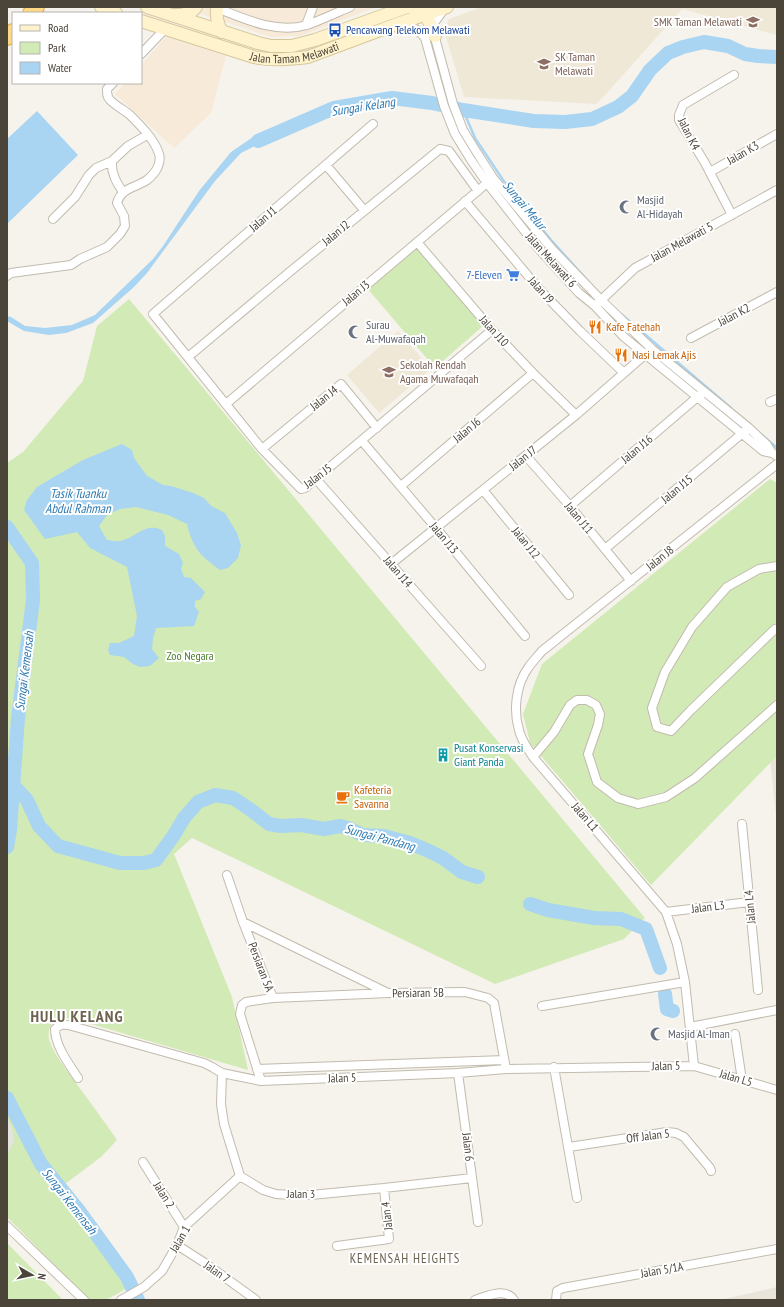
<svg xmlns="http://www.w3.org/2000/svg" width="784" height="1307" font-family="'PT Sans Narrow',sans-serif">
	<rect width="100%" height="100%" fill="#f6f3ec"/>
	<path fill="#eae5da" d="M777,752V825L770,759Z
		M777,1287V1300H720Z"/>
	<path fill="#f7ead8" d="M180,7H377L300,36L271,37Z
		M167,36L226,56L211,113L174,148L115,94L125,83H141V65Z"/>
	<path fill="#efe8d6" d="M482,7H777V35L682,9L597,104L464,97L444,30L449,19Z
		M398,331L431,369L379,413L347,375Z"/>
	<path fill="#d2eab5" d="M416,245L484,325L435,368L367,288Z
		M129,299L645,918L624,939L495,984L192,838L174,854L232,997L248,1070L74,1019C60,1016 46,1021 49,1039C52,1052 68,1072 76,1083C90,1102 104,1121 117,1140L101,1157L57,1190L109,1250L133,1285L106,1300H89L7,1217V463L23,452L83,381L97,326Z
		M770,479L777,483V756L651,885L530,743L523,714L542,664Z
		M7,1243L63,1300H7Z"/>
	<path fill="#e5e3e0" d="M7,1117L12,1128L14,1141L7,1155Z"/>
	<path fill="#a9d4f2" d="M37,111L78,155L7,224V139Z
		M274,130L277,135L241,153L215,181L147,273L134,287L93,323L66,333L49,335L24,331L7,321V316L11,317L25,326L45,328L72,325L95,315L153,259L163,246L199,191L231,152L253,137Z
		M122,444L132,450L134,458L147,476L163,485L171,486L193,493L204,498L211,506L225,513L237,533L241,545L238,558L228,568L220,570C200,555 193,549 187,524L168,515L136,507L120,509L107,515L99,526L107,540C111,540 116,542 120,541C135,539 144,522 162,530L165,536V546L179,554L183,563L181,569L184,577L191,578L205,592L201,599L195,601V607L199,612L194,626L156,628L153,638L152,649L159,658L150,666L140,667L133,664L124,657L110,655L108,650L110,643H119L134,636L137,616L127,567L90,548L77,532L45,539L24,510L27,500L37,487L83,460Z"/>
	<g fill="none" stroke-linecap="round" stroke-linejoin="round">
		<path stroke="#a9d4f2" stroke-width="2.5" d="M463,110L475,138L503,180L551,240L588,281
			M621,314L731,408
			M762,435L777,448"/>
		<path stroke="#a9d4f2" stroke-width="14" d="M258,141L334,108L392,98L432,103L463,110L534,121L565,122L592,119L618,107L632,96L650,70L668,53L683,47L704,42L728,46L745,54L758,56L777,57
			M7,527L32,563L33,600L18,718L10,830L7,847
			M13,785L27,800L39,826L58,846L120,863H144L156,860L174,835L184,818L198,802L215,795L233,798L251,810L269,824L281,826L301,825L324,829L340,826L348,828L363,835L384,836L410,843L431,852L443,858L462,872L478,877
			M530,904L548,910L594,918L621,919L646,929L660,968
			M665,994L667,1009L673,1011
			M7,1098L41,1164L80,1212L127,1277L138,1300"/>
		<g stroke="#c2bbae" stroke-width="10">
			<path id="minor" d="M217,8C245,19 276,34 307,25C321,20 336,13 350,7
				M445,8L434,23V34L453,104L463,130L474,148L493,178L552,249L601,300L652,349L749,428L767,445L772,453L777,456
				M306,25L313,7
				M397,25C412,27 415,26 425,38L444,106L455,134L471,160L487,183L538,248L579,293L595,306L624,337L763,451L772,453
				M141,54L165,29
				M373,124L153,314L262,449L301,489L305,488L492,330
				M326,165L364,210
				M710,172L777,134
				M123,192C116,182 111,173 112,161L128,146L147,135
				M465,201L540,290L580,331L624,373
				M732,215L705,163L679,120V115L683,105L734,75
				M53,219L75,197L89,175L96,168L112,161
				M417,242L492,330L533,373L576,415
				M7,276L11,273L71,265L80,259L107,247L120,234L125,226L124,216L117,203C121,188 135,188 147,180C156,173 163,162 158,151C153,138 140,125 130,115C124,110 116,106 110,100C107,97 107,94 107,89L113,83
				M598,303L635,268L777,190
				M691,338L777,292
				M188,357L292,270L440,149L449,151L478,191
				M770,402L777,399
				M226,404L487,183
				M362,441L436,528L525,636
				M262,449L341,384L377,428
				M526,456L570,506L631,581
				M316,479L481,666
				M401,486L533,373
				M483,490L569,595
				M570,506L701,394
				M605,549L745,431
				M391,564L576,415L648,352
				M775,629L691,710L671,731L657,727L652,708L665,672L692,627L727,587L759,569L777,566
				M533,757L554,732L570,705L577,700H587L596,705L600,714L598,725L588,754L597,782L618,798L638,804L666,797L695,778L777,705
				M742,824L758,990
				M227,875L243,922L273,998
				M666,912L749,902
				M243,922L388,993
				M542,1006L685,982
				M690,1027L777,1010
				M735,1034L742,1080
				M694,1066L685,982L677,944L666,912L533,757C528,749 521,740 519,730C513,710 516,685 528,668C532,662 537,657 542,651L777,464
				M554,1067L577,1198
				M257,1069L504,1060
				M222,1073L221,1104L224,1124L240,1176L263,1190L276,1194L292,1195H311L384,1188L472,1178
				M458,1073L478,1222
				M78,1078C69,1064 55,1046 55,1029C60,1024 65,1024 72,1026L204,1063L212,1067L222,1073L261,1081L458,1073L506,1069L694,1066L777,1090
				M261,1081L240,1014L242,1005L246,1002L273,998L389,993L465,992L488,998L494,1003L506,1069
				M569,1147L667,1132L676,1133L684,1137L710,1168L711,1171
				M143,1162L184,1227
				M7,1226L84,1300
				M177,1245L205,1263L256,1300
				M337,1246L389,1239L384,1188
				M121,1300L144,1287L162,1271L177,1245L184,1227L240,1176
				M475,1300C488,1296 505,1287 514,1300
				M556,1300L557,1291L563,1288L777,1249"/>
		</g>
		<g stroke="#d6c79b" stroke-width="14">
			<g id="secondary">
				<path d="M101,7L116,13"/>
				<path d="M147,7L258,43L271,46H292L315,40L407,7"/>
				<path d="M410,7C426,9 430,23 435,36"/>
				<path d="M217,8C216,17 217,23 222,32"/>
				<path d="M176,15C184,15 191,14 196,7"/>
				<path id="s1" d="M141,21L254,57C272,61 290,59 308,57L394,25L447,7"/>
			</g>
		</g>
		<g stroke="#e0a43c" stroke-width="16">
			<path id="trunk" d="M30,13L37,7
				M7,38L13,31"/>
		</g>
		<use href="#minor" stroke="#fff" stroke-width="8"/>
		<use href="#secondary" stroke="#fff3cd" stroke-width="12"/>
		<use href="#trunk" stroke="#ffd985" stroke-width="14"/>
	</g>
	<defs>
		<g id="school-bare" transform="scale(1.08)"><path d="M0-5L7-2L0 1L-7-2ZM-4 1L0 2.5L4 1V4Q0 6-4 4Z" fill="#8d6e63" stroke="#fff" stroke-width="2.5" paint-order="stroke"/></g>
		<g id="bus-bare" transform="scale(1.08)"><path d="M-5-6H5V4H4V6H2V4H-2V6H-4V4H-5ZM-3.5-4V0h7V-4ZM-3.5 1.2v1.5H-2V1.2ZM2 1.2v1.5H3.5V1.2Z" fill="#1a4fb4" stroke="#fff" stroke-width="2.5" paint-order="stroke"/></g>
		<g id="mosque-bare" transform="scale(1.08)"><path d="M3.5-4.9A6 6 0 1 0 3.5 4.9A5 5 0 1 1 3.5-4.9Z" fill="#6b7280" stroke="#fff" stroke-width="2.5" paint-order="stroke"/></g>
		<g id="supermarket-bare" transform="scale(1.08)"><path d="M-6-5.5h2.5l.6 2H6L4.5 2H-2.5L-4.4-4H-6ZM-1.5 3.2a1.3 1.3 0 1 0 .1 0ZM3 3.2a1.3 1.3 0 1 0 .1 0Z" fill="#3f7fe0" stroke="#fff" stroke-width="2.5" paint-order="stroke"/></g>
		<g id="restaurant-bare" transform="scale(1.08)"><path d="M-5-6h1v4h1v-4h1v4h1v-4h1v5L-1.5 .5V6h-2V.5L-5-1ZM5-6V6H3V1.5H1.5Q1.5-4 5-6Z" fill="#e8710a" stroke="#fff" stroke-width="2.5" paint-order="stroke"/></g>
		<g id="building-bare" transform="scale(1.08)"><path d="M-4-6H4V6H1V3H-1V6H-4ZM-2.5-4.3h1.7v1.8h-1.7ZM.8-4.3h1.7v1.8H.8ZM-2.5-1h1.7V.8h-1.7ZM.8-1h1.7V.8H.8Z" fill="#0f9aa8" stroke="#fff" stroke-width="2.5" paint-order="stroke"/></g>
		<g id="cafe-bare" transform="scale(1.08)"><path d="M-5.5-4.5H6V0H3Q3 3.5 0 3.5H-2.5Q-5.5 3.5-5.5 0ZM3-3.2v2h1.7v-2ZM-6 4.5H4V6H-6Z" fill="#e8710a" stroke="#fff" stroke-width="2.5" paint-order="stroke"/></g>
	</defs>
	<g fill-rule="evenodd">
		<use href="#school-bare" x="753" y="22"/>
		<use href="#bus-bare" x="335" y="30"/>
		<use href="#school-bare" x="544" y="64"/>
		<use href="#mosque-bare" x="626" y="207"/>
		<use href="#supermarket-bare" x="513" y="275"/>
		<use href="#restaurant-bare" x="595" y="327"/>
		<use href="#mosque-bare" x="355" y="332"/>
		<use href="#restaurant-bare" x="621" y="355"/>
		<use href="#school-bare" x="389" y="372"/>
		<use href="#building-bare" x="443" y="755"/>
		<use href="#cafe-bare" x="343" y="797"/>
		<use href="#mosque-bare" x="657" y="1034"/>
	</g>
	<g text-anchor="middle" stroke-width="4" stroke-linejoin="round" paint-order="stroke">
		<g font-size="12" fill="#785e54" stroke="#fff" text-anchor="start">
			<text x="742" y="26" text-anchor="end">SMK Taman Melawati</text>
			<text x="555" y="61">SK Taman<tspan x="555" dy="14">Melawati</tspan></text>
			<text x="400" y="369">Sekolah Rendah<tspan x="400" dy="14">Agama Muwafaqah</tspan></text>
		</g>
		<g font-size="12" fill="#164399" stroke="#fff" text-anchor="start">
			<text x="346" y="34">Pencawang Telekom Melawati</text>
		</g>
		<g font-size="12" fill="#4b4439" stroke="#fff">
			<text dy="4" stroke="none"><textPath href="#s1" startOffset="160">Jalan Taman Melawati</textPath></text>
			<text transform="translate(689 134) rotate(63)" y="4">Jalan K4</text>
			<text transform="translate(743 153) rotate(-30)" y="4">Jalan K3</text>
			<text transform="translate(263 219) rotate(-41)" y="4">Jalan J1</text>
			<text transform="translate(336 233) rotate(-40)" y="4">Jalan J2</text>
			<text transform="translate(682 242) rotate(-29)" y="4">Jalan Melawati 5</text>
			<text transform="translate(551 260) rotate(48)" y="4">Jalan Melawati 6</text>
			<text transform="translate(541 290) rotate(48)" y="4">Jalan J9</text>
			<text transform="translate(356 293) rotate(-40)" y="4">Jalan J3</text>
			<text transform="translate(734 315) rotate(-28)" y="4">Jalan K2</text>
			<text transform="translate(494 331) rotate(48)" y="4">Jalan J10</text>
			<text transform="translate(324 398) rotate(-39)" y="4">Jalan J4</text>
			<text transform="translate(467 430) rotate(-40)" y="4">Jalan J6</text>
			<text transform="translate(637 449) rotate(-40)" y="4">Jalan J16</text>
			<text transform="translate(523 458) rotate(-39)" y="4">Jalan J7</text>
			<text transform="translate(318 476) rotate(-37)" y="4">Jalan J5</text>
			<text transform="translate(677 489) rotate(-40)" y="4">Jalan J15</text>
			<text transform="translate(579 518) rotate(50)" y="4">Jalan J11</text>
			<text transform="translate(444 538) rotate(50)" y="4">Jalan J13</text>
			<text transform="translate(526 543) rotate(51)" y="4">Jalan J12</text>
			<text transform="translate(660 558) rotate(-39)" y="4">Jalan J8</text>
			<text transform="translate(398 572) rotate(49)" y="4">Jalan J14</text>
			<text transform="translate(585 817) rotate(49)" y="4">Jalan L1</text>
			<text transform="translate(708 907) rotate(-7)" y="4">Jalan L3</text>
			<text transform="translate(750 907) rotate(-95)" y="4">Jalan L4</text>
			<text transform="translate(261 967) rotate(69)" y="4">Persiaran 5A</text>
			<text transform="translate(418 993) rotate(-1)" y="4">Persiaran 5B</text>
			<text transform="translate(666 1066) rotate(-1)" y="4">Jalan 5</text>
			<text transform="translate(342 1078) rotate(-2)" y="4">Jalan 5</text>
			<text transform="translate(736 1078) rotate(16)" y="4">Jalan L5</text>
			<text transform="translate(648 1136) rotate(-7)" y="4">Off Jalan 5</text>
			<text transform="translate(468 1147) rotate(83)" y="4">Jalan 6</text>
			<text x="301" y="1198">Jalan 3</text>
			<text transform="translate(164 1195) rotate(58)" y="4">Jalan 2</text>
			<text transform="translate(387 1216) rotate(-96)" y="4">Jalan 4</text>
			<text transform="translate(180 1239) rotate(-60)" y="4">Jalan 1</text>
			<text transform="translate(662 1270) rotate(-10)" y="4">Jalan 5/1A</text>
			<text transform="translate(217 1272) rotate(35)" y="4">Jalan 7</text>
		</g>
		<g font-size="12" fill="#5b616d" stroke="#fff" text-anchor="start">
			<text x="637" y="204">Masjid<tspan x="637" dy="14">Al-Hidayah</tspan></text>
			<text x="366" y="329">Surau<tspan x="366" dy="14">Al-Muwafaqah</tspan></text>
			<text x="668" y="1038">Masjid Al-Iman</text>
		</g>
		<g font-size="12" fill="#366cbe" stroke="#fff" text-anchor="end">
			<text x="502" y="279">7-Eleven</text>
		</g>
		<g font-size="12" fill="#c56008" stroke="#fff" text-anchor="start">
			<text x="606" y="331">Kafe Fatehah</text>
			<text x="632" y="359">Nasi Lemak Ajis</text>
			<text x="354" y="794">Kafeteria<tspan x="354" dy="14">Savanna</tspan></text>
		</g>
		<g font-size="12" fill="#4a7f2a" stroke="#fff">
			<text x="190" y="660">Zoo Negara</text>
		</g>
		<g font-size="12" fill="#0d838f" stroke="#fff" text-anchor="start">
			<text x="454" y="752">Pusat Konservasi<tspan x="454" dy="14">Giant Panda</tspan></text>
		</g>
		<g font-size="13" font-style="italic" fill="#2e7ab2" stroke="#fff">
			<text transform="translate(363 106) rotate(-9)" y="5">Sungai Kelang</text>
			<text transform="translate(525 205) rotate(50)" y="5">Sungai Melur</text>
			<text x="78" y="498">Tasik Tuanku<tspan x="78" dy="15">Abdul Rahman</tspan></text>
			<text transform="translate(24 671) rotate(-83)" y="5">Sungai Kemensah</text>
			<text transform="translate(380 837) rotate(15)" y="5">Sungai Pandang</text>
			<text transform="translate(70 1201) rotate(52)" y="5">Sungai Kemensah</text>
		</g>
		<g font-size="13" letter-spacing="1" fill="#6e6250" stroke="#fff">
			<text x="405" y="1263">KEMENSAH HEIGHTS</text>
		</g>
		<g font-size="16" font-weight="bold" letter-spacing="1" fill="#6e6250" stroke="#fff">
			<text x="77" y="1022">HULU KELANG</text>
		</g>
	</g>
	<rect width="784" height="1307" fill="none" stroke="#4b4439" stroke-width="16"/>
	<rect x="12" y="12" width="130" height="72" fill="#ffffff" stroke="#b7b4b0"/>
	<rect x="20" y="25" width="20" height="6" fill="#fff3cd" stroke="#b7b4b0"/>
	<text x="48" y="32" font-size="12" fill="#4b4439">Road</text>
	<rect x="20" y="42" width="20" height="12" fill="#d2eab5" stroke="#b7b4b0"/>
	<text x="48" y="52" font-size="12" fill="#4b4439">Park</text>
	<rect x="20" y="62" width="20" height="12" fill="#a9d4f2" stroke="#b7b4b0"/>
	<text x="48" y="72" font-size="12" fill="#4b4439">Water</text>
	<g transform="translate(32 1275) rotate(99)" stroke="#ffffff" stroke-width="3" paint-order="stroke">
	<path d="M0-3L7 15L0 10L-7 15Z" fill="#4b4439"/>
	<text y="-6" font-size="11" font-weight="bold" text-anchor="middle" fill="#4b4439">N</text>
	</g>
</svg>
